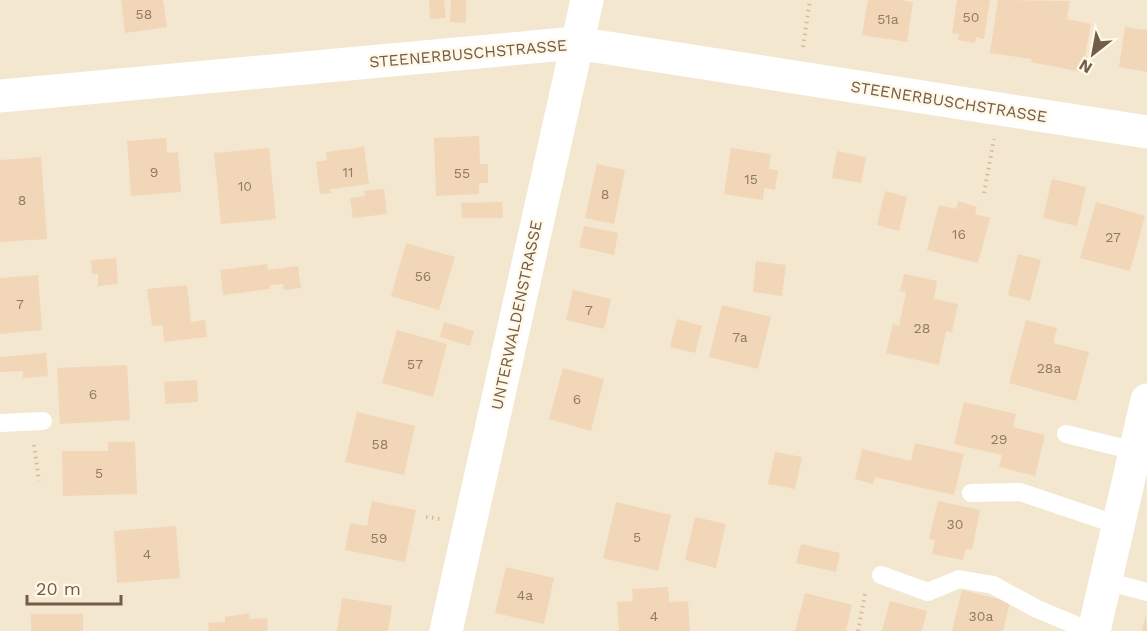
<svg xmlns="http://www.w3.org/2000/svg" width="1147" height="631" font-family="'Work Sans',sans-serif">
	<rect width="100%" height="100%" fill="#fcf5e1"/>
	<path fill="#f4e7cf" d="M0,0H1147V631H0Z"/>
	<path fill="#f1d6b8" d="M121,0H163L167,27L125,33Z
		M429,0H444L446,18L430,19Z
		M451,0H466V23L450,22Z
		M868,0H900L913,2L907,42L862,35Z
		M957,0H990L984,39L976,37L975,43L958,40L959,34L952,33Z
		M998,0L1070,1L1067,19L1091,24L1082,72L1031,62L1032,59L990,53Z
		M1125,27L1147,30V72L1119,67Z
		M479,136L480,164H488V183H479V194L436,196L434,138Z
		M166,138L167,153L178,152L181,192L131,196L127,141Z
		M364,147L369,184L330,189L331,193L320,194L316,162L327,160L326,152Z
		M269,148L276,219L221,224L214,153Z
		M731,148L771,154L769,169L778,170L775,190L764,188L763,200L724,194Z
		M837,151L866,157L861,183L832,178Z
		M41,157L47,239L0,242V160Z
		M597,164L625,170L614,224L585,218Z
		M1052,179L1086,187L1077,226L1043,218Z
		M384,189L387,214L353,218L350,198L365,196L364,191Z
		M885,191L907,197L899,231L877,225Z
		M958,201L977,207L975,214L990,218L978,263L927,250L939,205L956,209Z
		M502,202L503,218H462L461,203Z
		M1096,202L1145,216L1130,271L1080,258Z
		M584,226L618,233L614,255L579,247Z
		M406,243L455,257L439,310L391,296Z
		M1018,254L1041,260L1030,301L1008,295Z
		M116,258L118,284L98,286V274H92L91,260Z
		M756,261L786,265L782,296L753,292Z
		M267,264L268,270L298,266L301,288L284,290L283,284L270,285V289L223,295L220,270Z
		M904,274L937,281L934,299L958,304L952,332L946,331L939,365L886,353L893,324L899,326L906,292L900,291Z
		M38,275L42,330L0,334V278Z
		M187,285L191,322L205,320L207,337L164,342L163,325L152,326L147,289Z
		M573,290L611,299L604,329L566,320Z
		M722,305L771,317L758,369L709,357Z
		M677,319L702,326L695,353L670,347Z
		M1026,320L1057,328L1053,343L1089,352L1076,401L1009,383Z
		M444,322L474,331L470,346L440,337Z
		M397,330L447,344L433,397L382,383Z
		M46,353L48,376L23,378V371L0,372V357Z
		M127,365L130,420L60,424L57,368Z
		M563,368L604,379L591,431L549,419Z
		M197,380L198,402L165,404L164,382Z
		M964,402L1016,414L1013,427L1045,435L1035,476L999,467L1002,455L954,444Z
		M357,412L415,426L404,475L345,462Z
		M108,442H135L137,494L63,496L62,451H108Z
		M915,443L964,454L954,495L875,477L873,484L855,479L862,449L911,461Z
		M775,452L802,457L795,489L768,484Z
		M372,501L416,510L405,562L345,550L350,523L367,526Z
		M938,501L980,510L972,550L966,549L963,560L932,554L935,540L929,539Z
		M616,502L671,515L658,571L603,558Z
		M695,517L726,524L716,568L685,560Z
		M176,526L180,578L117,583L114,531Z
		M801,544L840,553L836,572L796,563Z
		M506,567L554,578L544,624L495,613Z
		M668,587L669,602L688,601L690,631H619L617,602L633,601L632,589Z
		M962,590L1010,602L1003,631H952Z
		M805,593L852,605L846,631H795Z
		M342,598L392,606L388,631H337Z
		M890,601L927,611L922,631H882Z
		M249,613L250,619L267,618L268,631H209L208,623L225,622V617Z
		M31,614H83V631H31Z
		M1146,615L1147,631H1142Z"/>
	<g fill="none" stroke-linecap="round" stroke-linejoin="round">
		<path stroke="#d6ba9c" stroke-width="4" stroke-dasharray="1.5 4.5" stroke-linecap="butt" d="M803,47L810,0
			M984,193L994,139
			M34,445L39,481
			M426,517L440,519
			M858,631L865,594"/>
		<path stroke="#fff" stroke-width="18" d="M0,423L43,421
			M1066,434L1135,451
			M971,493L1020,492L1118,525
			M881,575L928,592L959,579L993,585L1037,609L1090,631
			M1106,581L1147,592"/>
		<path stroke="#fff" stroke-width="33" d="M0,96L576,43L1147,132
			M446,631L587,0
			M1094,631L1147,400"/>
	</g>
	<g text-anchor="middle" stroke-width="4.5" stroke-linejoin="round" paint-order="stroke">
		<g font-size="14" fill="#927b64">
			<text x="144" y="19">58</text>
			<text x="971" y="22">50</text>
			<text x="888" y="24">51a</text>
			<text x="154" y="177">9</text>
			<text x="348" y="177">11</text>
			<text x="462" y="178">55</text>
			<text x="751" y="184">15</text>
			<text x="245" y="191">10</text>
			<text x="605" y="199">8</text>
			<text x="22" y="205">8</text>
			<text x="959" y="239">16</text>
			<text x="1113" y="242">27</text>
			<text x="423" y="281">56</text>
			<text x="20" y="309">7</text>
			<text x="589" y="315">7</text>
			<text x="922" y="333">28</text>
			<text x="740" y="342">7a</text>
			<text x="415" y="369">57</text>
			<text x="1049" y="373">28a</text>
			<text x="93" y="399">6</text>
			<text x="577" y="404">6</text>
			<text x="999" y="444">29</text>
			<text x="380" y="449">58</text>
			<text x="99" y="478">5</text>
			<text x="955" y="529">30</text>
			<text x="637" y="542">5</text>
			<text x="379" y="543">59</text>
			<text x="147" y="559">4</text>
			<text x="525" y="600">4a</text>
			<text x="654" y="621">4</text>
			<text x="981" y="621">30a</text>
		</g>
		<g font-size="16" fill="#735d48" stroke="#fff8e7">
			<text transform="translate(468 53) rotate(-5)" y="6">STEENERBUSCHSTRASSE</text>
			<text transform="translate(949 101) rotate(9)" y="6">STEENERBUSCHSTRASSE</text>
			<text transform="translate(516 315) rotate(-78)" y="6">UNTERWALDENSTRASSE</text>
		</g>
	</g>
	<g transform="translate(1093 54) rotate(211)" stroke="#fff8e7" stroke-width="4.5" paint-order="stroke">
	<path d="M0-4.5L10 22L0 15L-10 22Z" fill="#735d48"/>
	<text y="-9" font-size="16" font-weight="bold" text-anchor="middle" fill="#735d48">N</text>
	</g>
	<path d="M27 595v9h94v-9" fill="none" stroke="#735d48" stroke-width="3"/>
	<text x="36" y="595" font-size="18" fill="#735d48" stroke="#fff8e7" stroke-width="4.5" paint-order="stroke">20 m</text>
</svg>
